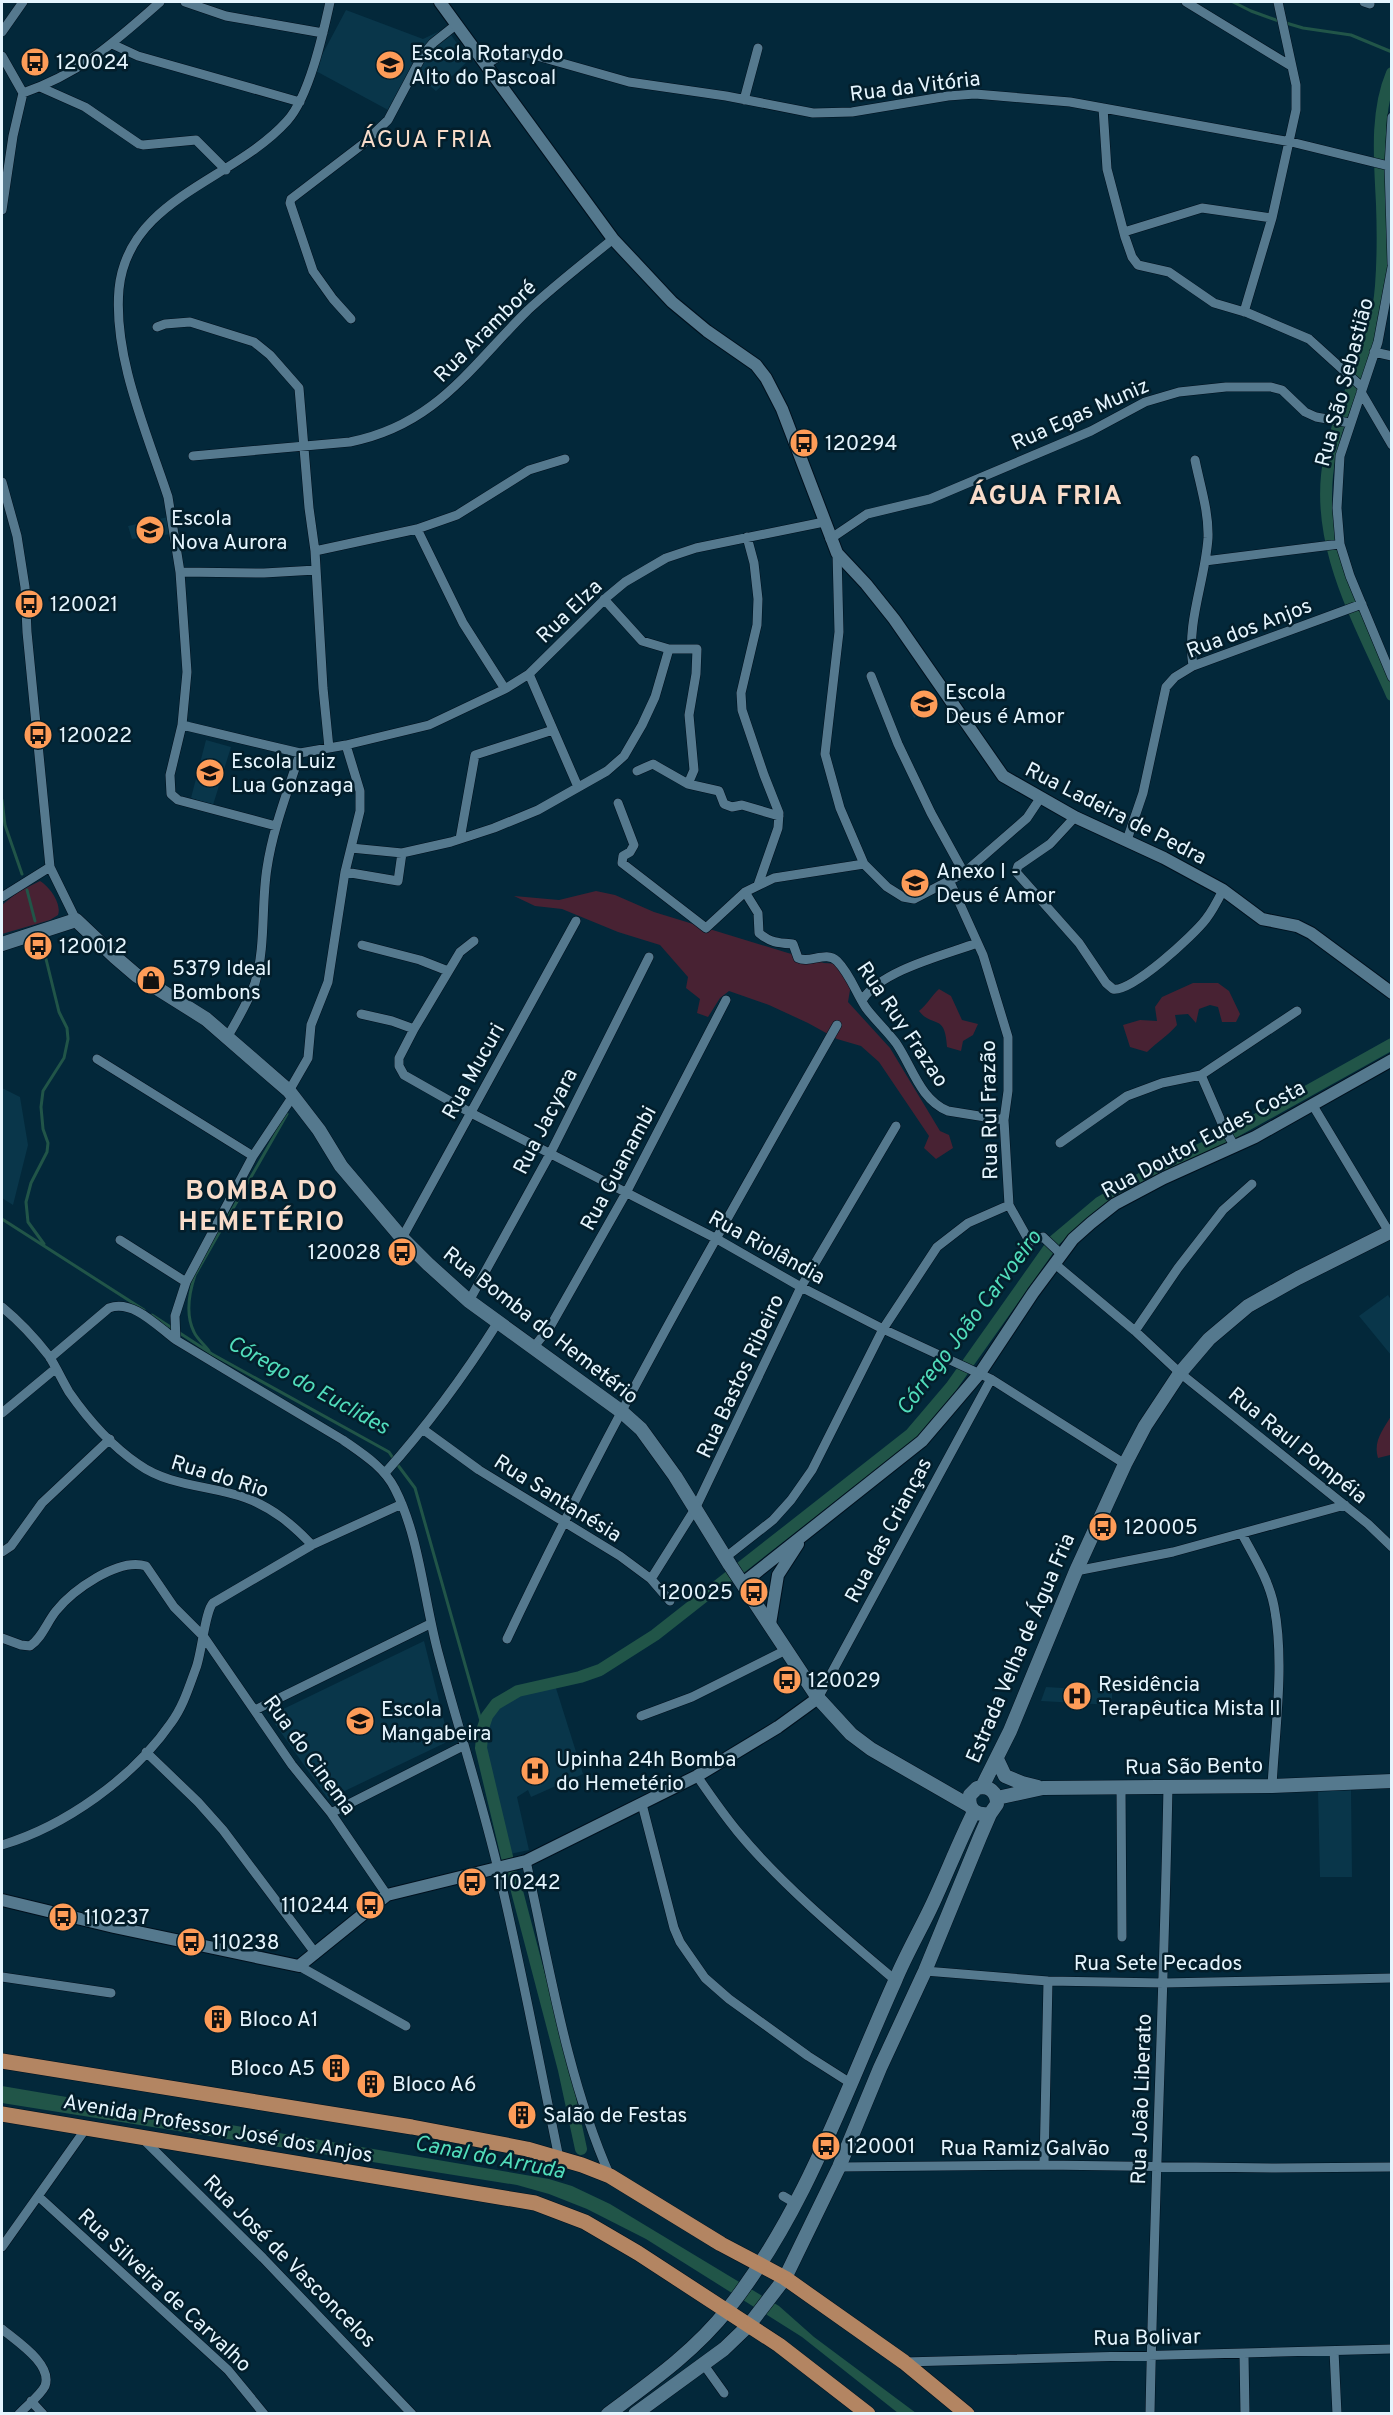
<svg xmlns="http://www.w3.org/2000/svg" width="1393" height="2415" font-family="Overpass,sans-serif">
	<rect width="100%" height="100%" fill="#03283a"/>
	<path fill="#09364a" d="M346,10L423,39L446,28L469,60L436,91L411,70L390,111L314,70Z
		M168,517L171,534L132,539L128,526Z
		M932,691L939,702L914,718L908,706Z
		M206,740L231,747L213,805L191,798Z
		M2,1088L20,1097L28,1145L13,1205L2,1198Z
		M1388,1295L1391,1300V1355L1359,1316Z
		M424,1641L449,1741L328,1799L275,1724L277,1718L275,1713Z
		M555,1685L583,1774L531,1797L528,1790L517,1797L529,1850L510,1854L487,1769L484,1749L486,1726L499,1706L510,1697L517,1693Z
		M1046,1687L1112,1691V1705L1041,1701Z
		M1351,1790L1352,1877H1320L1318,1791Z"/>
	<path fill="#482233" d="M40,881C50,887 62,904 58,915L50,920L2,934V905L18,892Z
		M596,891L615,895L654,912L788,953L824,963L844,964L851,984L848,1002L890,1048L940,1131L949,1135L953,1148L936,1159L924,1148L929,1136L879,1062L861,1046L837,1039L808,1023L769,1005L729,991L720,998L708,1017L697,1013L700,999L686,988L688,977L660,945L618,932L562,909L535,906L514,896L559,900Z
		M1193,983H1218L1229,991L1240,1014L1236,1022H1222L1218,1007L1210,1005L1199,1009L1196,1023L1188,1014L1175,1015L1177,1025C1169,1035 1157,1042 1147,1052L1130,1047L1123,1025L1140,1020L1157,1021L1155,1007L1162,997Z
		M939,989L951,996L962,1020L978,1024L973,1035L963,1041L961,1051L947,1047C945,1012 933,1029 919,1011C928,1004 931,996 939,989Z
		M1391,1416V1457L1390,1455L1378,1458C1373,1441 1383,1430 1391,1416Z"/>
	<path fill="#215548" d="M2,2086L549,2179L572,2186L610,2204L779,2306L814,2337L916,2413H898L802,2337L646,2239L587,2209L549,2194L517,2185L2,2103Z"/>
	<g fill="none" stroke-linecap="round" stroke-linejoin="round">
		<path stroke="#215548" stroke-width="3" d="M1233,2L1251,11L1276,20L1303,28L1351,35L1392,52
			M2,800L5,825L22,874
			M27,890L35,921
			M2,1219L144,1310
			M44,1244L28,1222L26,1202L31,1183L47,1152L48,1143L43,1129L41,1107L43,1091L64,1058L68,1039L67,1028L59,1012L46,959
			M152,1315L212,1354L389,1452L393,1458
			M209,1351C205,1345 197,1339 194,1332C185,1314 189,1293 195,1275L287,1114
			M397,1464L415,1488L483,1728"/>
		<path stroke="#215548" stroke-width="12" d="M1392,73C1375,113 1380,162 1382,204C1383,231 1383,259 1381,286C1377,346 1342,398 1330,456C1312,541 1359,620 1392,695
			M507,1857L481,1748L483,1728L487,1716L496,1704L518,1691L580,1677L600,1670L655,1635L911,1434L951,1387L1055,1240L1099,1203L1151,1173L1218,1141L1392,1044
			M513,1876L564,2070L581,2149"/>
		<g stroke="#00101d" stroke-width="10">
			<path id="minor" d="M185,2L226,16L323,33
				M1186,2L1291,66
				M1364,2L1370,4
				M2,32L23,2
				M112,44L138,56L300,102
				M2,56L23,93L13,136L2,210
				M485,65L503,54L523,52L629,82L726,96L813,113L852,112L948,96L975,94L1070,102L1291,142L1389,166
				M40,87L85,107L139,144L143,145L196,140L226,170
				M23,93C83,72 114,42 160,2
				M744,100L758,48
				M1103,108L1107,169L1125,237L1132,257L1138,265L1169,272L1214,303L1248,313L1309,339L1362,387
				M1392,117L1389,166L1392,264
				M1124,232L1202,208L1272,218
				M1392,267L1378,342L1340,456L1337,508L1340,544L1350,576L1392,677
				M1244,312L1272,218L1296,110V85L1278,2
				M351,319L333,299L313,271L290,203L291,199L363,144L388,120L422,56L433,43L457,24
				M157,327L165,324L190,322L254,342L270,355L299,388L309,508L315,551L323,688L329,748
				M1374,352L1392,356
				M1361,392L1392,445
				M193,456L350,442C436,425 470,367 528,310C555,285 585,262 613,239
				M2,482L17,536L25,587L27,632L50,867L76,920
				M417,529L463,623L505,689
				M747,537L754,563L758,599L757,625L741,693L742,710L764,775L779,813L778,828L758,885
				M830,539L867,514L930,499L1091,431L1145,402L1179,392L1226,387H1271L1282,390L1305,412L1316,417L1350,423
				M315,551L417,529L457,515L529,470L565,459
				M837,553L839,632L825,754L840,808L864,864L887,887L903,897L914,899L964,873L1027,818L1041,797
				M1205,561L1340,544
				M180,572L264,573L316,570
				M604,599L642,641L669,649H697L696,674L689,715L694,770L688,784
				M1193,666C1186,622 1205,582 1208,538C1209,512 1200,485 1195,460
				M529,674L578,787
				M871,676L898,744L931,813L964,873
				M182,725L300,753L346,745L429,725L505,689L529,674L607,597L625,582L666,558L696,548L824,522
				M637,771L653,764L688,784L719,791L724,804L732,807L742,805L779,816
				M618,803L634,845L630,852L623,856L622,863L706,928L745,892L774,878L864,864
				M1075,817L1050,844L1018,866L1016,872L1079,943L1106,983L1113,989C1131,993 1194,935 1206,919C1213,910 1218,900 1223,890
				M276,826L178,800L171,794L170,775L182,725L187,672L180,572L168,497C147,433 113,357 119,289C128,198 233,181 287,121C309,97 323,34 330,2
				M460,839L475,755L553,730
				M1127,840L1143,793L1166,687L1175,677L1193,666L1362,604
				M351,848L402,853L451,842L494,828L538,810L607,771L624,756L642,725L655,697L669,649
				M345,872L398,881L402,853
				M950,882L983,955L1008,1037V1091L1004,1120L1009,1205L1028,1239L1032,1241L1043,1237L1062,1255
				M745,892L758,913L759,933C771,943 778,943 793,944L798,958C810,964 826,950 837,961C850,974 856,993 866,1008C875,1020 887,1031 896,1043C912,1066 920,1100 948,1111L1004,1120
				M2,897L50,867
				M474,941L460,952L414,1029L399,1058V1066L404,1075L471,1113L717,1239L801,1287L883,1329L991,1379L1125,1464
				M362,945L420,960L448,971
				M863,999C882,970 945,955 977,943
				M361,1014L392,1021L414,1029
				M228,1036C238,1019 248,1002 255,983C266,946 261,905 267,868C273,828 288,791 300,753
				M97,1059L253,1156
				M1201,1075L1224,1128L1235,1147
				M289,1091L308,1058L311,1025L328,982L345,872L360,811V791L346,745
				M293,1096L253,1156L186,1282L175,1316L176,1340L343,1440C363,1454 384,1467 395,1489C420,1538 424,1602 439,1656C458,1727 481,1798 498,1869C521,1965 539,2062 559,2158
				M1312,1104L1389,1232
				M1060,1143L1127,1096L1162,1083L1201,1075L1297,1011
				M402,1238L576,921
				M120,1240L186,1282
				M1055,1264L1135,1331L1180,1373L1368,1524L1392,1547
				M469,1301L550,1154L649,957
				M2,1307C19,1321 35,1338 49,1356C56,1367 62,1380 69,1392C87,1418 112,1446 138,1464C170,1487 210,1485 246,1498C273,1508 293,1525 312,1545
				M1135,1331L1178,1268L1223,1210L1252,1184
				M533,1348L550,1327L626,1193L726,1000
				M50,1358L109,1308C133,1299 157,1326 176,1340
				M2,1413L55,1369
				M424,1430L479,1470L620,1556L651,1579L670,1601
				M385,1473C428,1425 464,1376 498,1322
				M1242,1534C1254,1557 1269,1580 1274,1606C1285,1662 1275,1729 1272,1786
				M2,1552L11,1546L42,1503L110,1439
				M726,1557L773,1520L791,1500L812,1470L883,1329L937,1247L968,1223L1009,1205
				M1076,1571L1173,1552L1345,1505
				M651,1579L695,1509L801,1287L896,1126
				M2,1638L21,1645L30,1646C42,1638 47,1622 56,1611C72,1591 118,1557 146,1566L174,1607L204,1637L292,1765L331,1813L387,1895
				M507,1639C606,1429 722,1227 837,1025
				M818,1698L991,1379
				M255,1710L430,1624
				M641,1716L692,1697L786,1650
				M146,1752L198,1802L223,1830L316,1954
				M697,1776C710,1795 723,1814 738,1832C782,1885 842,1935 895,1980
				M1121,1787L1122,1937
				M642,1804L674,1928L680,1942L705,1978L729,1999L808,2056L852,2084
				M331,1813L463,1746
				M2,1845C65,1826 133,1778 171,1723C183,1707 189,1687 196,1668C202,1652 205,1611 213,1603L312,1545L402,1504
				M526,1861C549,1965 567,2079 610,2176
				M299,1966L406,2026
				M925,1971L1048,1981L1164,1983L1392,1978
				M2,1977L111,1993
				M143,2139L263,2258L412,2414
				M1044,2165L1048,1981
				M839,2167L1044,2165L1276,2168L1392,2167
				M38,2196L228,2370L264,2414
				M783,2196L795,2203
				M2,2247L87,2127
				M2,2329C16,2341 53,2364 45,2386C40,2396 26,2406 19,2414
				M1334,2351L1337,2414
				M1244,2354L1245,2414
				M904,2362L1392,2349
				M704,2365L724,2393
				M31,2401L43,2414
				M1150,2414C1154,2204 1164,1995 1168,1786"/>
		</g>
		<g stroke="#00101d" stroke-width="14">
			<path id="tertiary" d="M440,2L613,239L672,302L707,331L756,365L766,378L782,409L837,553L866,584L894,619L1003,776L1075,817L1164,858L1223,890L1262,919L1297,926L1311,933L1392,993
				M743,1583L922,1441L980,1373L1033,1293L1073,1239L1091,1223L1115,1204L1164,1178L1255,1137L1392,1060
				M770,1624L778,1575L798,1544
				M2,1900L114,1927L299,1966L387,1895L526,1861L697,1776L778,1727L818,1698"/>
		</g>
		<g stroke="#00101d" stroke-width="15">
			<path id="secondary" d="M2,944L76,920L115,957L136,975L206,1019L289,1091L319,1130L341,1166L402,1238L428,1264L469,1301L622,1412L641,1429L675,1476L730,1565L818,1698L851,1734L871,1749L970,1806
				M997,1759L1005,1776L1022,1783L1038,1787
				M982,1787L1010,1731L1076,1571L1125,1464L1145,1426L1180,1373L1209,1339L1248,1306L1298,1278L1392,1231
				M997,1798L1043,1788L1272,1786L1392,1781
				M608,2414C651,2382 695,2351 728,2309C805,2212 845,2092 895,1981C906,1954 921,1929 933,1903C947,1873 959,1842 974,1812
				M635,2414L724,2349L749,2325L785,2278L839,2167L880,2068L925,1971L980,1837L990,1814L997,1804C997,1792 989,1785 977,1788L970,1795C967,1809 976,1816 990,1814"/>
		</g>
		<g stroke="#00101d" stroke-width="16">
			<path id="primary" d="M2,2061L412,2127L527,2149L582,2165L610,2176L721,2244L785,2278L904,2362L967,2414
				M2,2114L535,2203L585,2222L638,2253L779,2345L868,2414"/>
		</g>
		<use href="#minor" stroke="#55798e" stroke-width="9"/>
		<use href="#tertiary" stroke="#55798e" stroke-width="12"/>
		<use href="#secondary" stroke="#55798e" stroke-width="14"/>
		<use href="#primary" stroke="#b38562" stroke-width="15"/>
	</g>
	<defs>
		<g id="bus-disc" transform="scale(1.5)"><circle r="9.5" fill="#fe9c58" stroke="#031e2b"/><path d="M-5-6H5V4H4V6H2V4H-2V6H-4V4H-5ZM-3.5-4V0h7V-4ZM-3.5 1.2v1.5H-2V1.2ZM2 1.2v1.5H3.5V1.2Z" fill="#111"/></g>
		<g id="school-disc" transform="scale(1.5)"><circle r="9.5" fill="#fe9c58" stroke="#031e2b"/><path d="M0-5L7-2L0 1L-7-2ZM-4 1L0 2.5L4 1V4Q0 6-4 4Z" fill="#111"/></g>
		<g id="shop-disc" transform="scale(1.5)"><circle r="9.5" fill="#fe9c58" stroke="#031e2b"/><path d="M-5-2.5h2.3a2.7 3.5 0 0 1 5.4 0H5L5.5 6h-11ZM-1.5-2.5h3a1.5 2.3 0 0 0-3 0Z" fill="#111"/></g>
		<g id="hospital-disc" transform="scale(1.5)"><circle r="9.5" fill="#fe9c58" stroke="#031e2b"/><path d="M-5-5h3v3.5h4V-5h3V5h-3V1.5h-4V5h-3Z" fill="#111"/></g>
		<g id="building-disc" transform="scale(1.5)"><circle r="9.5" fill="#fe9c58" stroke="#031e2b"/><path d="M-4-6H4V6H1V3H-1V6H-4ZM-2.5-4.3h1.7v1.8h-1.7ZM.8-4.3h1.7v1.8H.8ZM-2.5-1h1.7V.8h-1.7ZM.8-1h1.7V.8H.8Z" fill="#111"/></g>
	</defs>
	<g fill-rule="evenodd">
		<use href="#bus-disc" x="35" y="62"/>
		<use href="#school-disc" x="390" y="65"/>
		<use href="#bus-disc" x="804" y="443"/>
		<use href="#school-disc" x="150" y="530"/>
		<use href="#bus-disc" x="29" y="604"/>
		<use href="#school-disc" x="924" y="704"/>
		<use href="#bus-disc" x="38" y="735"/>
		<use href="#school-disc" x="210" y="773"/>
		<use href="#school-disc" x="915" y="883"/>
		<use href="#bus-disc" x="38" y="946"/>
		<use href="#shop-disc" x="151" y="980"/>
		<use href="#bus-disc" x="402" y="1252"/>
		<use href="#bus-disc" x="1103" y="1527"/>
		<use href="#bus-disc" x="754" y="1592"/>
		<use href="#bus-disc" x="787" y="1680"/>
		<use href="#hospital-disc" x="1077" y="1696"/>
		<use href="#school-disc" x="360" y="1721"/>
		<use href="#hospital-disc" x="535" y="1771"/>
		<use href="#bus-disc" x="472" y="1882"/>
		<use href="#bus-disc" x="370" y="1905"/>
		<use href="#bus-disc" x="63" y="1917"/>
		<use href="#bus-disc" x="191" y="1942"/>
		<use href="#building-disc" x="218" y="2019"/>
		<use href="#building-disc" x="336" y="2068"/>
		<use href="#building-disc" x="371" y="2084"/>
		<use href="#building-disc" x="522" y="2115"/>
		<use href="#bus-disc" x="826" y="2146"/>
	</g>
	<g text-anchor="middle" stroke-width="5" stroke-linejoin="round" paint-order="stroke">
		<g font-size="21" fill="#e5f5fe" stroke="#031e2b" text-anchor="start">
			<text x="411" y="60">Escola Rotarydo<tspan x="411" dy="24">Alto do Pascoal</tspan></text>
			<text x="56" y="69">120024</text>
			<text x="825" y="450">120294</text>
			<text x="171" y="525">Escola<tspan x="171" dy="24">Nova Aurora</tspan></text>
			<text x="50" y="611">120021</text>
			<text x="945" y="699">Escola<tspan x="945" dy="24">Deus é Amor</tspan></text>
			<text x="59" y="742">120022</text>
			<text x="231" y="768">Escola Luiz<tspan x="231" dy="24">Lua Gonzaga</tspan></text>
			<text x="936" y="878">Anexo I -<tspan x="936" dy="24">Deus é Amor</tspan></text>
			<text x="59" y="953">120012</text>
			<text x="172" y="975">5379 Ideal<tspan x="172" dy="24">Bombons</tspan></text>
			<text x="381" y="1259" text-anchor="end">120028</text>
			<text x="1124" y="1534">120005</text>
			<text x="733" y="1599" text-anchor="end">120025</text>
			<text x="808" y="1687">120029</text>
			<text x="1098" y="1691">Residência<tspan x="1098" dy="24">Terapêutica Mista II</tspan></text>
			<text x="381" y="1716">Escola<tspan x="381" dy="24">Mangabeira</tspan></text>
			<text x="556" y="1766">Upinha 24h Bomba<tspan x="556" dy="24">do Hemetério</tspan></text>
			<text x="493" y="1889">110242</text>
			<text x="349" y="1912" text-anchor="end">110244</text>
			<text x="84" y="1924">110237</text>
			<text x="212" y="1949">110238</text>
			<text x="239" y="2026">Bloco A1</text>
			<text x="315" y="2075" text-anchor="end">Bloco A5</text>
			<text x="392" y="2091">Bloco A6</text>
			<text x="543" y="2122">Salão de Festas</text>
			<text x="847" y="2153">120001</text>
		</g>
		<g font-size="21" fill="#e5f5fe" stroke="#031e2b">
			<text transform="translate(915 86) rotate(-7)" y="7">Rua da Vitória</text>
			<text transform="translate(485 331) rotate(-45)" y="7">Rua Aramboré</text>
			<text transform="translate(1344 382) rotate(-75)" y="7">Rua São Sebastião</text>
			<text transform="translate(1080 414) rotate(-24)" y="7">Rua Egas Muniz</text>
			<text transform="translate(569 611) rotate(-44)" y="7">Rua Elza</text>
			<text transform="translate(1249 628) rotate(-21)" y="7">Rua dos Anjos</text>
			<text transform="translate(1116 813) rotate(27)" y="7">Rua Ladeira de Pedra</text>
			<text transform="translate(903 1024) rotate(56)" y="7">Rua Ruy Frazao</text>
			<text transform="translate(473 1071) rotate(-61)" y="7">Rua Mucuri</text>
			<text transform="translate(989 1110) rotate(-91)" y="7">Rua Rui Frazão</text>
			<text transform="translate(545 1121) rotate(-63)" y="7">Rua Jacyara</text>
			<text transform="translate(1203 1139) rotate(-28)" y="7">Rua Doutor Eudes Costa</text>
			<text transform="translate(618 1168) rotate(-62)" y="7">Rua Guanambi</text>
			<text transform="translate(767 1247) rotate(29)" y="7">Rua Riolândia</text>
			<text transform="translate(541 1325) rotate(38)" y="7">Rua Bomba do Hemetério</text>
			<text transform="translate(740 1376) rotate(-65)" y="7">Rua Bastos Ribeiro</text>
			<text transform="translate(1298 1445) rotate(39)" y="7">Rua Raul Pompéia</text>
			<text transform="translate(220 1476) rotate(17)" y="7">Rua do Rio</text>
			<text transform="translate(558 1498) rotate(32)" y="7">Rua Santanésia</text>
			<text transform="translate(888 1530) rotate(-62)" y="7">Rua das Crianças</text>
			<text transform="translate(1020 1648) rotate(-67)" y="7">Estrada Velha de Água Fria</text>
			<text transform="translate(310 1755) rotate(54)" y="7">Rua do Cinema</text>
			<text transform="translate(1194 1766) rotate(-1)" y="7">Rua São Bento</text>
			<text x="1158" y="1970">Rua Sete Pecados</text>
			<text transform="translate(1141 2099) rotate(-88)" y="7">Rua João Liberato</text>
			<text transform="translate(218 2128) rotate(10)" y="7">Avenida Professor José dos Anjos</text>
			<text x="1025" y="2155">Rua Ramiz Galvão</text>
			<text transform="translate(290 2261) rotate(45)" y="7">Rua José de Vasconcelos</text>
			<text transform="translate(165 2290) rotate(43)" y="7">Rua Silveira de Carvalho</text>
			<text transform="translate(1147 2337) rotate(-1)" y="7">Rua Bolivar</text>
		</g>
		<g font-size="22" font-style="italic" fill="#51ddbb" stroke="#031e2b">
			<text transform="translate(968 1322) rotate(-53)" y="8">Córrego João Carvoeiro</text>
			<text transform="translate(309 1384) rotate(29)" y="8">Córego do Euclides</text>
			<text transform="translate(490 2156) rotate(11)" y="8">Canal do Arruda</text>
		</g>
		<g font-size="24" letter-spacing="1.5" fill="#f8dcca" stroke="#031e2b">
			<text x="427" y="147">ÁGUA FRIA</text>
		</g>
		<g font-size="27" font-weight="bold" letter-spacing="1.5" fill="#f8dcca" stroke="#031e2b">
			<text x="1046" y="504">ÁGUA FRIA</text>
			<text x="262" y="1199">BOMBA DO<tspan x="262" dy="31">HEMETÉRIO</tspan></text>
		</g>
	</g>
	<rect width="1393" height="2415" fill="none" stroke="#e5f5fe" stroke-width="6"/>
</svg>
